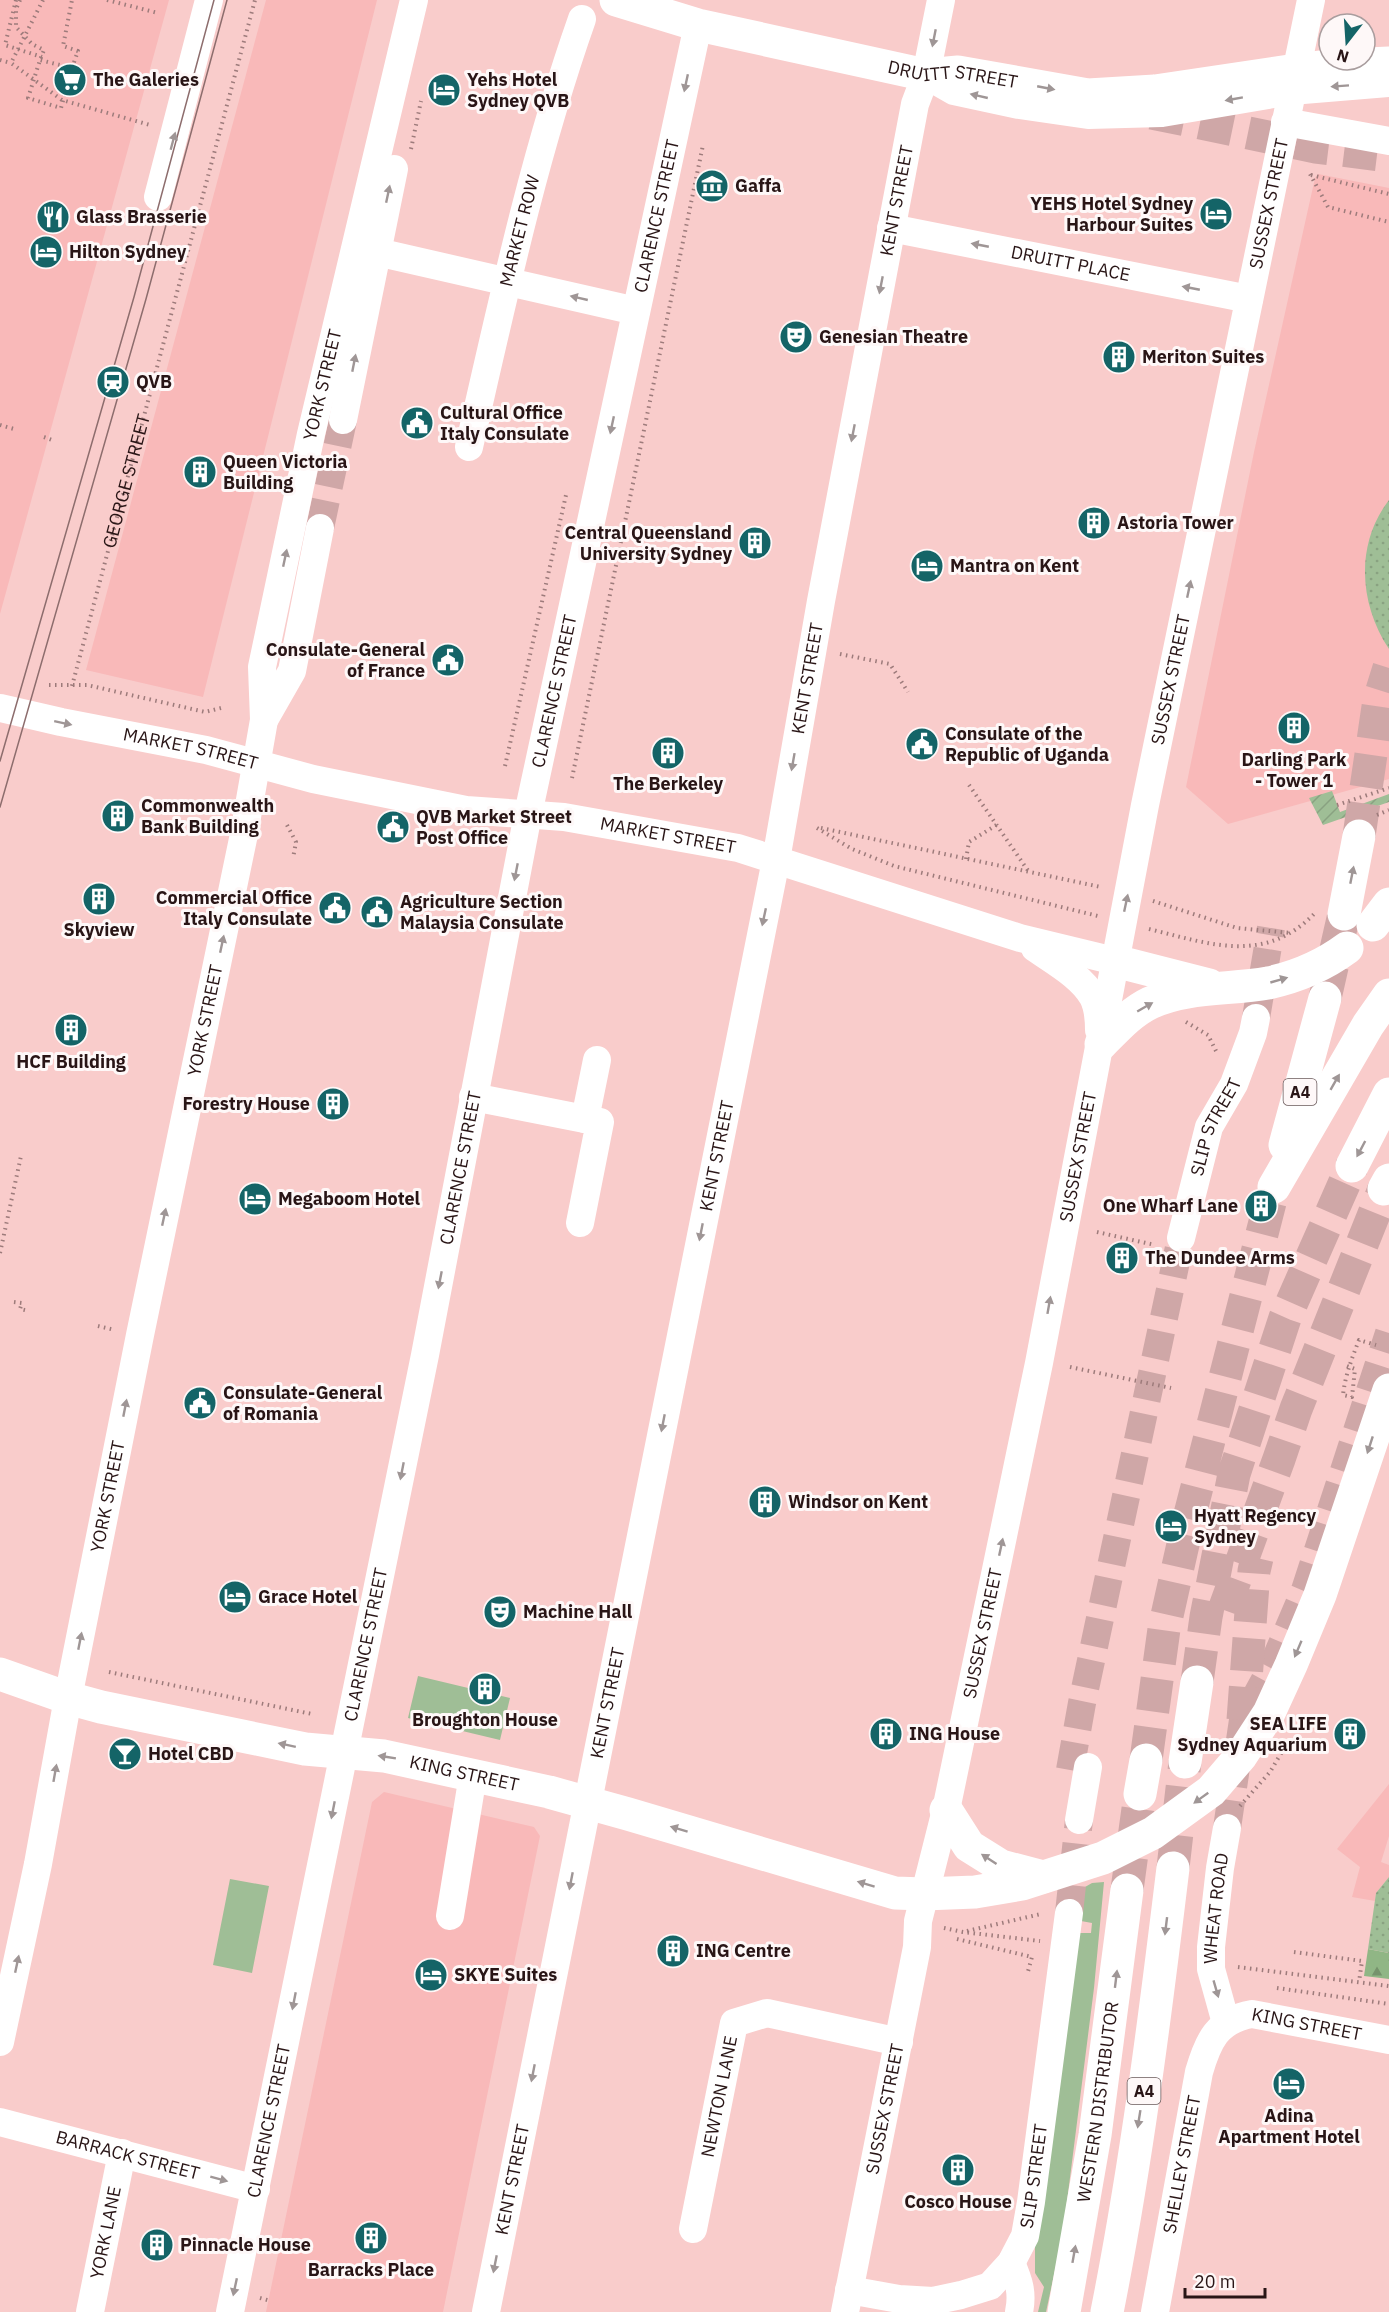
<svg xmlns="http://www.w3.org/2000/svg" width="1389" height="2312" font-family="'IBM Plex Sans',sans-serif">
	<defs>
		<pattern id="forest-firs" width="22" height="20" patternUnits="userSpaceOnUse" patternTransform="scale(1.5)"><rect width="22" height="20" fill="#90b685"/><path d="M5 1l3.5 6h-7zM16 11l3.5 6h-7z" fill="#76936c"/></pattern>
		<pattern id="park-dots" width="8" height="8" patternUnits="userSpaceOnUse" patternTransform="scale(1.5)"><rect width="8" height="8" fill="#9fbe96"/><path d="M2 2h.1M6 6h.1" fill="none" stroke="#89a281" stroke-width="1.8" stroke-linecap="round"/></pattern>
		<pattern id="garden-furrows" width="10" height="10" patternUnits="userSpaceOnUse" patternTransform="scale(1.5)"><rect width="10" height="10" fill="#9fbe96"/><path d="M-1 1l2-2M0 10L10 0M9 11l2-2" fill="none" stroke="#89a281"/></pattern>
	</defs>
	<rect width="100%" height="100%" fill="#f9cccb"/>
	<path fill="#f9b9b9" d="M0,0H169L0,614Z
		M266,0H377L203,697L86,670Z
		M1318,174L1389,188V779L1228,824L1186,787L1254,452L1315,178Z
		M1389,1784V1836L1381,1862L1389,1865V1877L1376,1893L1375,1901L1352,1897L1360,1867L1337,1849Z
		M384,1792L534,1827L540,1836L443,2312H266L372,1802Z"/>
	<path fill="#9fbe96" d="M418,1676L510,1698L500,1740L408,1718Z
		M230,1879L269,1886L252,1973L213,1965Z
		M1104,1882L1094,1988L1063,2233L1046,2312H1038L1044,2287L1035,2273V2246L1079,1933H1091L1092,1923L1081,1921L1085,1887L1092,1883Z"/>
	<path fill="url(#forest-firs)" d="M1368,1949L1389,1953V1979L1364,1976Z"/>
	<path fill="url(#park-dots)" d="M1389,500V649C1359,604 1355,544 1389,500Z
		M1389,1877V1953L1368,1949L1376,1893Z"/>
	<path fill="url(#garden-furrows)" d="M1332,791L1340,812L1389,794V802L1323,825L1309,798Z"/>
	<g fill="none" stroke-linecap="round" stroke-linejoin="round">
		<path stroke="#cfa7a7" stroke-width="28" stroke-dasharray="28 14" stroke-linecap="butt" d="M320,528L343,420
			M1256,1018L1271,928
			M1070,1770L1082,1703L1181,1238
			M1227,1828L1243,1720L1273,1665L1305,1590L1389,1333
			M1069,1913L1079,1820"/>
		<path stroke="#cfa7a7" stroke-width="33" stroke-dasharray="33 16" stroke-linecap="butt" d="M1152,113L1316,147L1389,156
			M1359,836L1379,700L1389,668
			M1325,998L1344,914
			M1224,1610L1279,1459L1296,1409L1384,1189
			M1197,1682L1206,1617L1234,1474L1285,1318L1352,1166
			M1243,1720L1254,1571L1257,1558
			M1146,1760L1164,1629L1188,1522L1274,1187
			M1173,1868L1185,1762
			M1127,1890L1140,1794"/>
		<g stroke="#9d7b7b" stroke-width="4" stroke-dasharray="1.5 4.5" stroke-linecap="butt">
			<path d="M16,0L5,45L42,57"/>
			<path d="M20,0L16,9V27L32,44L44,50L40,60L28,98L61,108L72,68L40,60"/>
			<path d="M43,0L11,63L62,100L150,125"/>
			<path d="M107,0L158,13"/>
			<path d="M0,60L11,63"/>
			<path d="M72,68L78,51L63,46L72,0"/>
			<path d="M411,149L421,101"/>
			<path d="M1310,174L1328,207L1389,222"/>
			<path d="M1311,175L1389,194"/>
			<path d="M0,425L14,429"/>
			<path d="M44,437L55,441"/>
			<path d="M840,654L890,664L908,692"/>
			<path d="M49,685H87L205,712L221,708"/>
			<path id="s1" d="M72,686L255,0"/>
			<path d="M505,766L566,495"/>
			<path d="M572,778L703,145"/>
			<path d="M969,785L1029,872"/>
			<path d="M1337,805L1389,788"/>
			<path d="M1377,815L1389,810"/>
			<path d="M287,825L296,842L293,858"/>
			<path d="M817,828L852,849L894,866L1098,916"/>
			<path d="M821,828L1101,887"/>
			<path d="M966,859L969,842L998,824"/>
			<path d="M1153,901L1237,928L1291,933"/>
			<path d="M1149,929C1210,944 1265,965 1315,913"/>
			<path d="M1186,1022L1208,1035L1216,1051"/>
			<path d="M1097,1232L1155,1245"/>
			<path d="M0,1253L21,1156"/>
			<path d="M14,1302L22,1303L20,1309L29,1311"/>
			<path d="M98,1326L115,1330"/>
			<path d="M1347,1366L1355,1369L1352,1397L1343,1395C1345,1376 1352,1358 1359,1340L1376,1345"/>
			<path d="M1070,1367L1171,1388"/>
			<path d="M109,1672L312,1714"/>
			<path d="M1240,1806L1270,1772L1286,1745"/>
			<path d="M944,1928L963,1932L1040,1941"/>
			<path d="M967,1931L1041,1914"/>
			<path d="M957,1939L1032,1957L1027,1975"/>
			<path d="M1294,1952L1362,1961L1359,1982"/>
			<path d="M1238,1967L1389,1986"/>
			<path d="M1277,1988L1389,2004"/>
			<path d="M260,2298L271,2301"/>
		</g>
		<g stroke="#fff" stroke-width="28">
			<path d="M926,75L954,91L1019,105L1088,115L1162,113L1291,91L1389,83"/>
			<path d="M1285,122L1389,141"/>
			<path d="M158,197L209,0"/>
			<path id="s2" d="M891,228L1249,299"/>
			<path d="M377,252L636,311"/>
			<path d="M343,420L394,169"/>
			<path id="s3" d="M469,447C502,303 533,158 582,19"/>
			<path id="s4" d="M0,708L61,722L206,750L313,779L466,810L564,817L738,848L1020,938L1115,961"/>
			<path d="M264,720L292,671L320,528"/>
			<path d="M1035,948C1055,962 1081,976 1093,997C1098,1007 1099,1019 1099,1030"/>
			<path d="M473,1097L600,1122L580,1223"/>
			<path d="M585,1119L597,1060"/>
			<path id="s5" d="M1181,1238L1209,1127L1234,1084L1253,1033L1256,1018"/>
			<path d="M1079,1820L1088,1767"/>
			<path d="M450,1916L473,1775"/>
			<path id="s6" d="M1226,2023L1211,1969V1947L1220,1868L1227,1828"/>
			<path id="s7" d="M0,2042L38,1864L68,1698L140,1335L244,834L264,720L262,667L311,434L414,0"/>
			<path id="s8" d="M0,2122L256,2189"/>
			<path id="s9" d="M693,2229L734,2023L767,2013L899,2042"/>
			<path d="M1011,2263C1019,2281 1023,2293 1019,2312"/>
			<path id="s10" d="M849,2290L899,2299L933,2301L961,2295L990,2286L1011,2263L1025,2236L1031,2202L1069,1913"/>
			<path id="s11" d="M90,2312L122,2153"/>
			<path id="s12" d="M230,2312L425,1355L528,814L698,25"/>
			<path id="s13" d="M486,2312L776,860L821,601L915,104L926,75L941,0"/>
			<path id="s14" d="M845,2312L917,1947L918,1921L946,1810L1039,1363L1145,805L1311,0"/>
			<path id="s15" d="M1155,2312L1199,2072C1208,2041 1217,2020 1252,2014L1389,2040"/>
		</g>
		<g stroke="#fff" stroke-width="33">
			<path id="s16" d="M616,0L698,25L926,75L958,72L1088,95L1155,91L1296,70"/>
			<path id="s17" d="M0,1674L68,1698L101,1707L305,1749L384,1756L549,1792L628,1814L895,1893L924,1894"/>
		</g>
		<g stroke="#fff" stroke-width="33">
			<path d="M1296,70L1327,66L1389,63"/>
			<path d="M1344,914L1359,836"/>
			<path d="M1373,925L1389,904"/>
			<path d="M1115,961L1209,985"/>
			<path d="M1101,1044C1116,1029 1131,1012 1150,1003C1187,986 1229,990 1268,983C1296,977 1324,965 1347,948"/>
			<path d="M1285,1145L1325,998"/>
			<path d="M1352,1166L1389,1094"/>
			<path d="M1274,1187L1368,1025L1389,995"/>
			<path d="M1384,1189L1389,1180"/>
			<path d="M1185,1762L1197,1682"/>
			<path d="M1140,1794L1146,1760"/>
			<path d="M946,1810L969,1846L1001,1866L1043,1877"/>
			<path d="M924,1894L975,1892L1022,1884L1103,1858L1153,1833L1211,1791L1241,1756L1269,1713L1291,1665L1320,1595L1389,1390"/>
			<path id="s18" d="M1064,2312L1095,2135L1127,1890"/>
			<path d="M1107,2312C1136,2166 1155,2017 1173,1868"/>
		</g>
		<path stroke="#8d6d6d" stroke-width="1.5" d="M0,761L134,297L214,0
			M0,807L146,299L227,0"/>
	</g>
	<defs><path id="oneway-solid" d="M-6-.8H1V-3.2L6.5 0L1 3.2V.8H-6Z" transform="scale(1.5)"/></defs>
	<g fill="#9f9696">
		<use href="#oneway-solid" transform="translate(934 38) rotate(101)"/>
		<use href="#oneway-solid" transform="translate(686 83) rotate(102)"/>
		<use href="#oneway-solid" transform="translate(1340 86) rotate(176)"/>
		<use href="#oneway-solid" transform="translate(1046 88) rotate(11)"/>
		<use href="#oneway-solid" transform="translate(979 96) rotate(-167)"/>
		<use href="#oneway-solid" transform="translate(1234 99) rotate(170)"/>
		<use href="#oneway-solid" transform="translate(173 141) rotate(-75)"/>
		<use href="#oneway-solid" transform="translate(388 194) rotate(-78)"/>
		<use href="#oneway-solid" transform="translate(980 245) rotate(-169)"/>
		<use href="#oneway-solid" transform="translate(881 285) rotate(101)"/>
		<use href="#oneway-solid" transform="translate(1191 288) rotate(-169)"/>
		<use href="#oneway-solid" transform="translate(579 298) rotate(-167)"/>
		<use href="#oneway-solid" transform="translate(354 363) rotate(-79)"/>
		<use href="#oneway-solid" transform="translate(612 425) rotate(102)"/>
		<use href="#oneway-solid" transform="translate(853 433) rotate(101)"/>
		<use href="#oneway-solid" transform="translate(285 558) rotate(-78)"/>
		<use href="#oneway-solid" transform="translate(1189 589) rotate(-78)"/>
		<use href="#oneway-solid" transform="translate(63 723) rotate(12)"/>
		<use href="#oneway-solid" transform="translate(793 762) rotate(100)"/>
		<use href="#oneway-solid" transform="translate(516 872) rotate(101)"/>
		<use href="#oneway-solid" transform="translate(1352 875) rotate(-79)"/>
		<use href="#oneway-solid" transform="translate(1126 903) rotate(-78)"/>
		<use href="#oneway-solid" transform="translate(764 917) rotate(102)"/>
		<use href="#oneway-solid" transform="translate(222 944) rotate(-78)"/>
		<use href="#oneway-solid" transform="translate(1279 980) rotate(-16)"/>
		<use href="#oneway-solid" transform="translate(1145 1007) rotate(-30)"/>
		<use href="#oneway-solid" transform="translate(1335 1082) rotate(-60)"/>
		<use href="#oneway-solid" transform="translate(1361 1149) rotate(118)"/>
		<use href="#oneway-solid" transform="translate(164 1217) rotate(-78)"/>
		<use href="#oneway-solid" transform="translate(701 1232) rotate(101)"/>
		<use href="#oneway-solid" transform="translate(440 1280) rotate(101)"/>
		<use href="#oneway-solid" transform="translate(1049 1305) rotate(-80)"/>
		<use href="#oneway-solid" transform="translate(125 1408) rotate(-79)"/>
		<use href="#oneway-solid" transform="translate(663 1423) rotate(101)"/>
		<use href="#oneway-solid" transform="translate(1370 1445) rotate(108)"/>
		<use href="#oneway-solid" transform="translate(402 1471) rotate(101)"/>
		<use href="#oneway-solid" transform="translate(1001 1547) rotate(-78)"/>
		<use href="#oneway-solid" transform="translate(80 1641) rotate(-79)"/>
		<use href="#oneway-solid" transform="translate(1298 1649) rotate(113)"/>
		<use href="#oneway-solid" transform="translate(287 1745) rotate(-168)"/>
		<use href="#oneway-solid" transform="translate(387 1757) rotate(-171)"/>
		<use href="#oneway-solid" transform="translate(55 1773) rotate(-80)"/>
		<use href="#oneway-solid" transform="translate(1201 1798) rotate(144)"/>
		<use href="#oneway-solid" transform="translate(333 1810) rotate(101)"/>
		<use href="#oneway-solid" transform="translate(679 1829) rotate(-163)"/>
		<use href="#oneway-solid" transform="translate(989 1859) rotate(-147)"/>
		<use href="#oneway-solid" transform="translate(571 1881) rotate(101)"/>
		<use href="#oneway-solid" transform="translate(866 1884) rotate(-163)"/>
		<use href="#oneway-solid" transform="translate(1166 1926) rotate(97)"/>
		<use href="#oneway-solid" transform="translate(17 1964) rotate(-78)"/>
		<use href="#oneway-solid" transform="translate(1116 1979) rotate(-83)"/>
		<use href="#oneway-solid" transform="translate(1216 1989) rotate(74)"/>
		<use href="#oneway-solid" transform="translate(294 2001) rotate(101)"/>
		<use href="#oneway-solid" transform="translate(533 2073) rotate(101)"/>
		<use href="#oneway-solid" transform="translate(1139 2119) rotate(99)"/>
		<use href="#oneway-solid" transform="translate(219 2179) rotate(15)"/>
		<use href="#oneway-solid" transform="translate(1074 2254) rotate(-80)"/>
		<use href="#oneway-solid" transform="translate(495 2264) rotate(101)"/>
		<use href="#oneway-solid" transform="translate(235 2287) rotate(102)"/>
	</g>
	<defs>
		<g id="supermarket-disc" transform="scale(1.725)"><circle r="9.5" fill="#146467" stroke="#fef8f8"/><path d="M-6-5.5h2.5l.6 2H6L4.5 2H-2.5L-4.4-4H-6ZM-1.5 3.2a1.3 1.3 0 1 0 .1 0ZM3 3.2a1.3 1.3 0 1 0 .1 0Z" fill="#fff"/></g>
		<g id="hotel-disc" transform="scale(1.725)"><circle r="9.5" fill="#146467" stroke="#fef8f8"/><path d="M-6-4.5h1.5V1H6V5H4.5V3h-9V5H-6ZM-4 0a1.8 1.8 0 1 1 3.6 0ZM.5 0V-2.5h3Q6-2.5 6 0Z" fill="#fff"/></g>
		<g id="museum-disc" transform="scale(1.725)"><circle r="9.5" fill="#146467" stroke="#fef8f8"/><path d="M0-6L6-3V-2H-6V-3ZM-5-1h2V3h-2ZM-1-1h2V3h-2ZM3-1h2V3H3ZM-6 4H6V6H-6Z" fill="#fff"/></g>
		<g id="restaurant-disc" transform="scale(1.725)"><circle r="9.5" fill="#146467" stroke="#fef8f8"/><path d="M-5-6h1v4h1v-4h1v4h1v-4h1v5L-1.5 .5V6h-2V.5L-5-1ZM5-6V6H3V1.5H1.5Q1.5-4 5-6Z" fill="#fff"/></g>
		<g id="theatre-disc" transform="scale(1.725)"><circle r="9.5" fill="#146467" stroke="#fef8f8"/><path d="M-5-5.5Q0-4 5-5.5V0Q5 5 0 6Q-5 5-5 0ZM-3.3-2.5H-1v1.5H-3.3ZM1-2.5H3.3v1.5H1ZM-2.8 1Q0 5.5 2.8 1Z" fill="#fff"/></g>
		<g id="building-disc" transform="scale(1.725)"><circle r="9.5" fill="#146467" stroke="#fef8f8"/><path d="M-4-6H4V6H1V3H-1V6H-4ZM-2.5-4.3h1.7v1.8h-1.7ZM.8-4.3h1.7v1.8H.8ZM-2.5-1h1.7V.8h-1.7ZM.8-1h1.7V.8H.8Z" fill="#fff"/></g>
		<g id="station-disc" transform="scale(1.725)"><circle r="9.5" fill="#146467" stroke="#fef8f8"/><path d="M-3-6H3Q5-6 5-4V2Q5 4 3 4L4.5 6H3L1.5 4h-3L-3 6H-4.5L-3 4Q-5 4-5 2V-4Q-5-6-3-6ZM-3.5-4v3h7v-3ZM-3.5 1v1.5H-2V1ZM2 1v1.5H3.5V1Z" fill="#fff"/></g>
		<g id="civic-disc" transform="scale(1.725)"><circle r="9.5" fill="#146467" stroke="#fef8f8"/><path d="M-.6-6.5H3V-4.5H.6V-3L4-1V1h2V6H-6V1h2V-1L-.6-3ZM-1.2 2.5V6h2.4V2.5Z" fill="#fff"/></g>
		<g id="bar-disc" transform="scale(1.725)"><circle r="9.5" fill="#146467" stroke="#fef8f8"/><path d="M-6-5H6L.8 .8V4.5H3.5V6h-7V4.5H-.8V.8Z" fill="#fff"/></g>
	</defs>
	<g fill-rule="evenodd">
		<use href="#supermarket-disc" x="70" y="80"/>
		<use href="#hotel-disc" x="444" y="90"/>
		<use href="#museum-disc" x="712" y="186"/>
		<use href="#hotel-disc" x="1216" y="214"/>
		<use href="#restaurant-disc" x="53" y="217"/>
		<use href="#hotel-disc" x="46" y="252"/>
		<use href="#theatre-disc" x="796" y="337"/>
		<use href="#building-disc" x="1119" y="357"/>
		<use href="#station-disc" x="113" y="382"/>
		<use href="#civic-disc" x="417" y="423"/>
		<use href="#building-disc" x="200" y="472"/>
		<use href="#building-disc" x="1094" y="523"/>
		<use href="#building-disc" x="755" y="543"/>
		<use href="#hotel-disc" x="927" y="566"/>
		<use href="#civic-disc" x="448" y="660"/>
		<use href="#building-disc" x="1294" y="728"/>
		<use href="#civic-disc" x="922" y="744"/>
		<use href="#building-disc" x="668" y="753"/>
		<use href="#building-disc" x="118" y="816"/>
		<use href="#civic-disc" x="393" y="827"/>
		<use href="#building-disc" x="99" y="899"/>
		<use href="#civic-disc" x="335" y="908"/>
		<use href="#civic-disc" x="377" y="912"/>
		<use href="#building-disc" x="71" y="1030"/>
		<use href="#building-disc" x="333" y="1104"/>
		<use href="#hotel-disc" x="255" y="1199"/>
		<use href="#building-disc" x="1261" y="1206"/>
		<use href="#building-disc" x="1122" y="1258"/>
		<use href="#civic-disc" x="200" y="1403"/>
		<use href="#building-disc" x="765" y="1502"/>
		<use href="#hotel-disc" x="1171" y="1526"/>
		<use href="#hotel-disc" x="235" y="1597"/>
		<use href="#theatre-disc" x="500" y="1612"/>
		<use href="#building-disc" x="485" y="1689"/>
		<use href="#building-disc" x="886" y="1734"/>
		<use href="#building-disc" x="1350" y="1734"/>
		<use href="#bar-disc" x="125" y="1754"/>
		<use href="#building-disc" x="673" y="1951"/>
		<use href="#hotel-disc" x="431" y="1975"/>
		<use href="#hotel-disc" x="1289" y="2084"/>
		<use href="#building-disc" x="958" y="2170"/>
		<use href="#building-disc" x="371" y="2238"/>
		<use href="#building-disc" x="157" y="2245"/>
	</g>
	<g text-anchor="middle" stroke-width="6" stroke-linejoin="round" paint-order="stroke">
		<g fill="#fef8f8" stroke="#69595a" stroke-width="1.5">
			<rect x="1283.5" y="1079" width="33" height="26" rx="4.5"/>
			<rect x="1127.5" y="2078" width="33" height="26" rx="4.5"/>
		</g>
		<g font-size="16" font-weight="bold" fill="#291516">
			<text x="1300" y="1098">A4</text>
			<text x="1144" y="2097">A4</text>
		</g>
		<g font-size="18" fill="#291516" stroke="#fef8f8">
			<text dy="6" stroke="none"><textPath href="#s16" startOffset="346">DRUITT STREET</textPath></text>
			<text dy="6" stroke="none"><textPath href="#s13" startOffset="2151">KENT STREET</textPath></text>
			<text dy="6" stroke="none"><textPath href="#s14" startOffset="2151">SUSSEX STREET</textPath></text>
			<text dy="6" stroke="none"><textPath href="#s12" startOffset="2139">CLARENCE STREET</textPath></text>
			<text dy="6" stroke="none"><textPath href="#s3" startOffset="222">MARKET ROW</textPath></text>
			<text dy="6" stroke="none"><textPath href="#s2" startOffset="183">DRUITT PLACE</textPath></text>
			<text dy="6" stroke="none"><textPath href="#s7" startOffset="1690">YORK STREET</textPath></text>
			<text dy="6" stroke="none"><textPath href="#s1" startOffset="212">GEORGE STREET</textPath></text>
			<text dy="6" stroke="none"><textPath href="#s13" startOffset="1665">KENT STREET</textPath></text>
			<text dy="6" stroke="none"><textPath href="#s14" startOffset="1665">SUSSEX STREET</textPath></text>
			<text dy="6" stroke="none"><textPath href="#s12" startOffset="1653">CLARENCE STREET</textPath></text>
			<text dy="6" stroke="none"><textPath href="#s4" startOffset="195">MARKET STREET</textPath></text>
			<text dy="6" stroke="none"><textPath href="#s4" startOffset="681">MARKET STREET</textPath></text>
			<text dy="6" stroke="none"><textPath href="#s7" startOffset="1042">YORK STREET</textPath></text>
			<text dy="6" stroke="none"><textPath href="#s5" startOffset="117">SLIP STREET</textPath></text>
			<text dy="6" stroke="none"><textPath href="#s13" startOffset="1179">KENT STREET</textPath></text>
			<text dy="6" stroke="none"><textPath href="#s14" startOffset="1179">SUSSEX STREET</textPath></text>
			<text dy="6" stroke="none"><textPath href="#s12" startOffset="1167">CLARENCE STREET</textPath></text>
			<text dy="6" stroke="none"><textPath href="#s7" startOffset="556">YORK STREET</textPath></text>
			<text dy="6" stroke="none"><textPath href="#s14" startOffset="693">SUSSEX STREET</textPath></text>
			<text dy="6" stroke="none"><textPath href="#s12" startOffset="681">CLARENCE STREET</textPath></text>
			<text dy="6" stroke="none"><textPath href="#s13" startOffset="621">KENT STREET</textPath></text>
			<text dy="6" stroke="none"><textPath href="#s17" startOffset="476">KING STREET</textPath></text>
			<text dy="6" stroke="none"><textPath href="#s6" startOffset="117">WHEAT ROAD</textPath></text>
			<text dy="6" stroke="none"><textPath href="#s15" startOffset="384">KING STREET</textPath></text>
			<text dy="6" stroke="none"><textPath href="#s9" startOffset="135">NEWTON LANE</textPath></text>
			<text dy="6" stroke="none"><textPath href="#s18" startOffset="213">WESTERN DISTRIBUTOR</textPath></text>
			<text dy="6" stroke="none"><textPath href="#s14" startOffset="207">SUSSEX STREET</textPath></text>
			<text dy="6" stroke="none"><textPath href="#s12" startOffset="195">CLARENCE STREET</textPath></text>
			<text dy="6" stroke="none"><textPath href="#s8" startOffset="132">BARRACK STREET</textPath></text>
			<text dy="6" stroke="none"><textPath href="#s15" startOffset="150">SHELLEY STREET</textPath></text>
			<text dy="6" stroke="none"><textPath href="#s10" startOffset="266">SLIP STREET</textPath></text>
			<text dy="6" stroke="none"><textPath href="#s13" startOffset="135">KENT STREET</textPath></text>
			<text dy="6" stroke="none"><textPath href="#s11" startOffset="81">YORK LANE</textPath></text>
		</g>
		<g font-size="18" font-weight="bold" fill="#291516" stroke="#fef8f8" text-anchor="start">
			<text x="93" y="86">The Galeries</text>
			<text x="467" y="86">Yehs Hotel<tspan x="467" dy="21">Sydney QVB</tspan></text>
			<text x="735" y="192">Gaffa</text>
			<text x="1193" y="210" text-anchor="end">YEHS Hotel Sydney<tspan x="1193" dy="21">Harbour Suites</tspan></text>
			<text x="76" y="223">Glass Brasserie</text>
			<text x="69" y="258">Hilton Sydney</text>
			<text x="819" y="343">Genesian Theatre</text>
			<text x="1142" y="363">Meriton Suites</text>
			<text x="136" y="388">QVB</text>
			<text x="440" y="419">Cultural Office<tspan x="440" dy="21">Italy Consulate</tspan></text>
			<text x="223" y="468">Queen Victoria<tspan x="223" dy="21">Building</tspan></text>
			<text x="1117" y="529">Astoria Tower</text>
			<text x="732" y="539" text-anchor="end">Central Queensland<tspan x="732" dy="21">University Sydney</tspan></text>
			<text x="950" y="572">Mantra on Kent</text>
			<text x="425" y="656" text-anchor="end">Consulate-General<tspan x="425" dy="21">of France</tspan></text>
			<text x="945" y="740">Consulate of the<tspan x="945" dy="21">Republic of Uganda</tspan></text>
			<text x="1294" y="766" text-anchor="middle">Darling Park<tspan x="1294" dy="21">- Tower 1</tspan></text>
			<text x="668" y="790" text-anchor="middle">The Berkeley</text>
			<text x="141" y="812">Commonwealth<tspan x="141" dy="21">Bank Building</tspan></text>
			<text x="416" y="823">QVB Market Street<tspan x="416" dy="21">Post Office</tspan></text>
			<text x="312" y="904" text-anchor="end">Commercial Office<tspan x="312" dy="21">Italy Consulate</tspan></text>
			<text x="400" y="908">Agriculture Section<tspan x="400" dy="21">Malaysia Consulate</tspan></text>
			<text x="99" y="936" text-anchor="middle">Skyview</text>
			<text x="71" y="1068" text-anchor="middle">HCF Building</text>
			<text x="310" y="1110" text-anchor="end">Forestry House</text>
			<text x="278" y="1205">Megaboom Hotel</text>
			<text x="1238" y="1212" text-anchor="end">One Wharf Lane</text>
			<text x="1145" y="1264">The Dundee Arms</text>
			<text x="223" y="1399">Consulate-General<tspan x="223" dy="21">of Romania</tspan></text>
			<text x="788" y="1508">Windsor on Kent</text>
			<text x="1194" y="1522">Hyatt Regency<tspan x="1194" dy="21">Sydney</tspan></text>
			<text x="258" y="1603">Grace Hotel</text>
			<text x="523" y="1618">Machine Hall</text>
			<text x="485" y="1726" text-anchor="middle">Broughton House</text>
			<text x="1327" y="1730" text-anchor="end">SEA LIFE<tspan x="1327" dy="21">Sydney Aquarium</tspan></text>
			<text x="909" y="1740">ING House</text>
			<text x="148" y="1760">Hotel CBD</text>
			<text x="696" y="1957">ING Centre</text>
			<text x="454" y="1981">SKYE Suites</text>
			<text x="1289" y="2122" text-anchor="middle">Adina<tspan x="1289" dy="21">Apartment Hotel</tspan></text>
			<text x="958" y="2208" text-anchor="middle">Cosco House</text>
			<text x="180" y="2251">Pinnacle House</text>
			<text x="371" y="2276" text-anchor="middle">Barracks Place</text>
		</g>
	</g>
	<g transform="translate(1347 42) rotate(197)"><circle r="28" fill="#fef8f8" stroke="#a99d9e" stroke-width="1.5"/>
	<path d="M0-4.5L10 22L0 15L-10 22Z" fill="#146467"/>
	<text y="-9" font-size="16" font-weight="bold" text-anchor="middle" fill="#291516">N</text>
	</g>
	<path d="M1185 2288v9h80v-9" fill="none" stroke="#291516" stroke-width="3"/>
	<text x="1194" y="2288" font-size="18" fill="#291516" stroke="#fef8f8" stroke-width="4.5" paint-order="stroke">20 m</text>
</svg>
